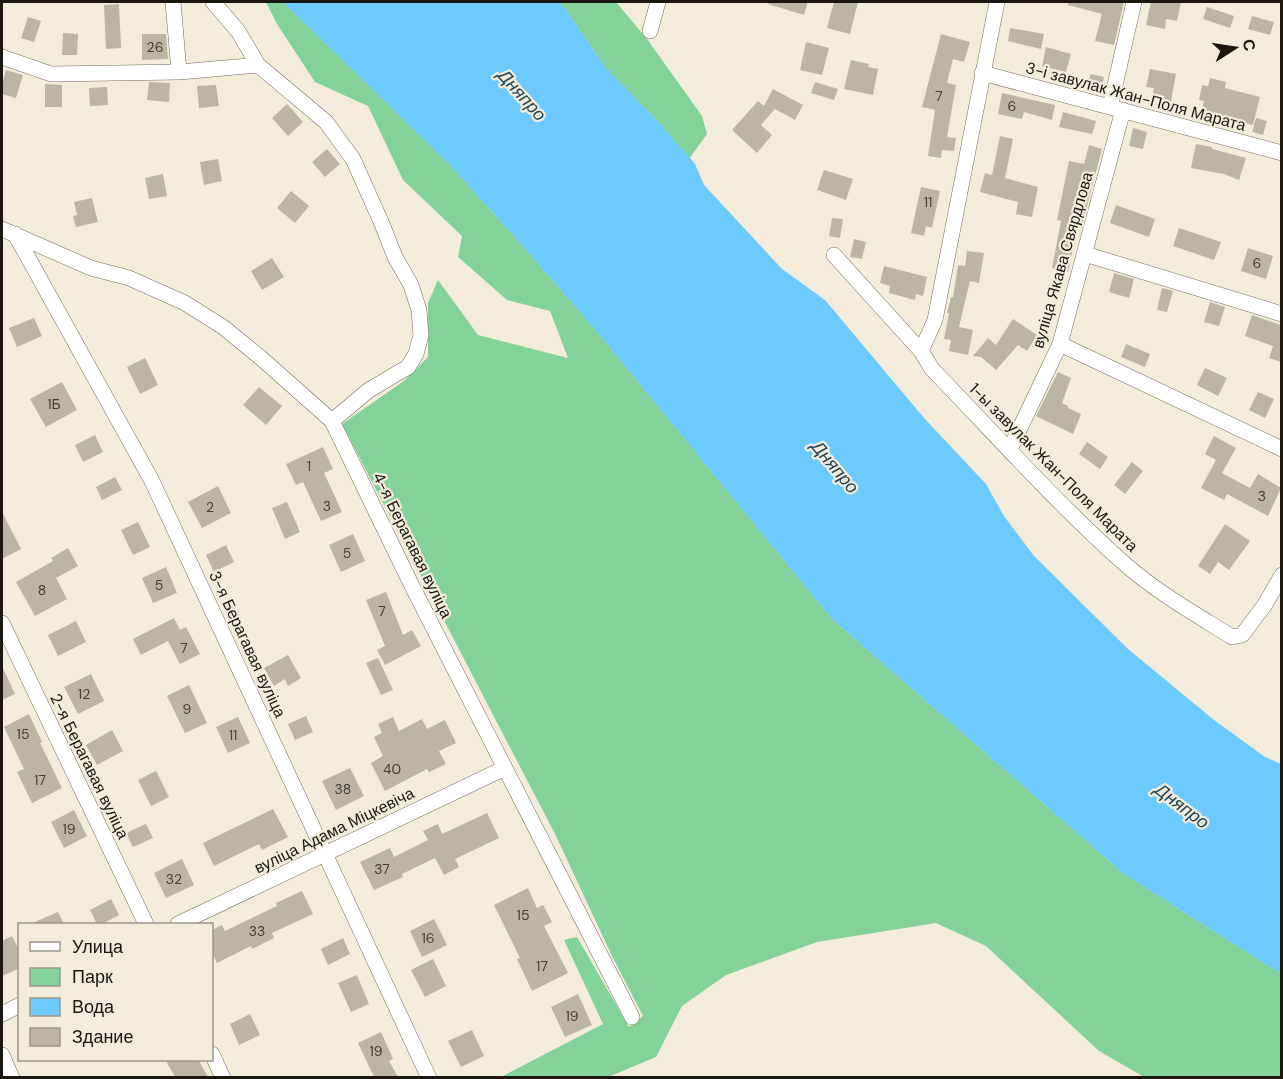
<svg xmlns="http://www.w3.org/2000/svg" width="1283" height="1079" font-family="'DM Sans',sans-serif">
	<rect width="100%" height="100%" fill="#f3ecda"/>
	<path fill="#83d299" d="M266,2H283L449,164L521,244L598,333L832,619L1124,874L1281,974V1077H1144L1099,1051L986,946L936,923L817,942L726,975L682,1006L656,1057L608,1077H501L603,1024L564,940L577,937L629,1027L643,1016L613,958L555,834L342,424L404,381L428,357V303L438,280L478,335L568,358L550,311L507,300L458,257L462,236L403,180L368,106L315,82L277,24Z
		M560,2H616L647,39L702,116L707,134L689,159L654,117L607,69Z"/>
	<path fill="#6ccaff" d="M283,2H560L607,69L654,117L695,164L704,185L782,269L825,300L924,418L986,484L1004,516L1034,556L1128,649L1214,720L1265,757L1281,764V974L1124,874L832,619L598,333L521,244L449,164Z"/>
	<path fill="#bbb5a3" d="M768,2H808L804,15L768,4Z
		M834,2H858L850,34L827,28Z
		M1068,2H1124L1114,45L1095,41L1102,14L1068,5Z
		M1151,2H1181L1177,21L1166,19L1165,29L1146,25Z
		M119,4L121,48L106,49L104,5Z
		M1207,7L1234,16L1230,28L1203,19Z
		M1252,16L1274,22L1270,35L1248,29Z
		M28,17L41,21L34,42L21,38Z
		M1010,28L1044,34L1041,49L1008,41Z
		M63,33L78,34L77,55H62Z
		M142,34H166L168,59L142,60Z
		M941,34L970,42L964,62L953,59L947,83L956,85L947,137L956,138L954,151L942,150L941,158L928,156L935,110L922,107Z
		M806,42L829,48L822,75L800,70Z
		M1046,47L1071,54L1066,72L1042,66Z
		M851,60L869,64L868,67L878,69L873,95L844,89Z
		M1150,69L1176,74L1171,102L1152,98L1154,88L1146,87Z
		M6,70L23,75L16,98L2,94V84Z
		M1091,74L1104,77L1101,90L1087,86Z
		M1210,78L1226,82L1225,88L1260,97L1253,125L1201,113L1204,101L1199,100L1202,85L1208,86Z
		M149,82L170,83L169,102L147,100Z
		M815,82L838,89L834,100L811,93Z
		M45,84L62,85V107H45Z
		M216,85L219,106L199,108L197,86Z
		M107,87L108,105L90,106L89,88Z
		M773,89L803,105L795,120L775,109L761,125L772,135L757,153L732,130L758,101L764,106Z
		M1002,93L1055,105L1052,120L1024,112L1022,119L998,114Z
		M287,104L303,122L288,136L272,118Z
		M1063,112L1096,121L1092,134L1059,127Z
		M1256,118L1267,121L1263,135L1252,132Z
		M1133,128L1147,132L1143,149L1129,146Z
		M1000,136L1013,139L1005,178L1038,187L1032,217L1016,214L1018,202L980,192L985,173L992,175Z
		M1196,144L1212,147V149L1246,158L1239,180L1224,174L1191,168Z
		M1089,145L1102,149L1082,225L1078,224L1068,272L1052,268L1061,221L1057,220L1069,161L1084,164Z
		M327,149L340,164L325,177L312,162Z
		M218,159L222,181L204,185L200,162Z
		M824,170L853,179L846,200L817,190Z
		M163,174L167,196L149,199L145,178Z
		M921,187L940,191L932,228L926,226L924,236L911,233Z
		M291,191L309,206L295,223L277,208Z
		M92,198L98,222L76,227L73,216L77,215L74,202Z
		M1116,205L1155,219L1149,237L1110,223Z
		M832,218L843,219L840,238L829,236Z
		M1179,228L1221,242L1214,260L1173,246Z
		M854,239L866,242L862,259L850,257Z
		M1248,248L1273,256L1266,279L1241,271Z
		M967,251L984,253L979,283L970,281L959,327L973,330L968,355L949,351L951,340L944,339L949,313H947L951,297H953L958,265L965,266Z
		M272,258L284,277L262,290L251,271Z
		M884,266L927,277L923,296L916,294L915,300L889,293L890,286L880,283Z
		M1114,273L1134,279L1129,298L1109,292Z
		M1162,288L1173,291L1167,312L1157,310Z
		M1210,302L1225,307L1219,326L1204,322Z
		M1252,315L1281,325V362L1269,358L1273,346L1245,336Z
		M34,318L42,336L17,347L9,328Z
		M1013,319L1037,335L1027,351L1018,345L996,370L981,357L973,356L988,338L996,345Z
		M1126,344L1150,354L1145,367L1121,357Z
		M145,358L158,385L140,394L127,367Z
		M1205,368L1227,378L1218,396L1197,385Z
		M1058,372L1071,378L1062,403L1068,406V408L1081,414L1073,434L1036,416Z
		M62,382L77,410L46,427L30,399Z
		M259,387L282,406L266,425L243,405Z
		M1258,392L1274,399L1265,418L1249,410Z
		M95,435L103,452L83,462L75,445Z
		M1214,436L1236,448L1222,473L1250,488L1258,474L1281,488L1268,516L1227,494L1224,500L1201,488L1216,460L1205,454Z
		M1087,442L1108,457L1100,469L1079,454Z
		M323,447L333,469L324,473L342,512L321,521L303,482L296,485L286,464Z
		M1132,462L1143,471L1125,494L1114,485Z
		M115,477L122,490L102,500L96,487Z
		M218,486L231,513L202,528L188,502Z
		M287,502L300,532L285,539L272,508Z
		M2,512L21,549L2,559Z
		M138,522L150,547L133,555L121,530Z
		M1225,524L1250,541L1229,570L1218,562L1210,574L1198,566Z
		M353,534L365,561L341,572L329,545Z
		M226,545L234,562L214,572L206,555Z
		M68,548L78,566L56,578L67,599L35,616L16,582L53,561L51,558Z
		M166,567L177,593L153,603L142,578Z
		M386,592L403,635L412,630L421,646L385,665L377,650L385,646L366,600Z
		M174,618L180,630L186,627L200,654L180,664L168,641L141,655L133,639Z
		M76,621L86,642L58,656L48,635Z
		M288,655L301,678L288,686L285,679L274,686L264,668Z
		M378,658L393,690L381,695L366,663Z
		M2,666L15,694L2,700Z
		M91,674L104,701L78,714L64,687Z
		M189,685L207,723L185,733L167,696Z
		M29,714L42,742L40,743L62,788L32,803L17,772L24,769L4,727Z
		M306,716L313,732L295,740L288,724Z
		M238,717L250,743L228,753L216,727Z
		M393,717L399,731L422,719L427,729L445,720L456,743L439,751L446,764L429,772L427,769L385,791L371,763L383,756L374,737L382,733L378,724Z
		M112,730L123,751L97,765L86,745Z
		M350,768L364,796L336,810L322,781Z
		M156,771L169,797L151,806L138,780Z
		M273,809L288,837L262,850L259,844L214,866L203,843Z
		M74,810L87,836L64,848L51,822Z
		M487,813L499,838L455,859L459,867L444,875L435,858L402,874L403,877L374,890L360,862L390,848L394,857L428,840L423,831L438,824L442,834Z
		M146,824L153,838L133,847L126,833Z
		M182,859L194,885L166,898L154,873Z
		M528,888L537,908L543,905L552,922L544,926L568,973L532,991L517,959L520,958L494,905Z
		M302,891L313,914L272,933L274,938L252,949L251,946L217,963L212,952V930L222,925L225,931L277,906L276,903Z
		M111,899L119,915L102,924H97L90,910Z
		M58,912L64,924H30Z
		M434,919L447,945L422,957L410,931Z
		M12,936L20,952V968L2,976V941Z
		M343,938L350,954L328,965L321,949Z
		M433,959L446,986L425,997L411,970Z
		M357,975L369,1004L351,1012L338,983Z
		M578,994L592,1025L565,1037L551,1007Z
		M250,1014L260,1035L239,1045L230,1024Z
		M472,1030L484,1056L461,1067L448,1041Z
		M381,1032L393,1059L389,1061L398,1077H374L358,1043Z
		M165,1059H198L208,1077H175Z"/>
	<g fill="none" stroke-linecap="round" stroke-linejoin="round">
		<g stroke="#736d5d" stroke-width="16">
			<path id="minor" d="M173,2L179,72
				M213,2L238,31L258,65
				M650,31L658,2
				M2,57L51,74L179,72L258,65L326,122L353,159L382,224L395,257L411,285L419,310L421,335L416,354L408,367L369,390L332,421
				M982,73L1282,153
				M1110,107L1134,2
				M2,229L91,268L129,278L185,303L223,327L261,358L332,421L412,586L632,1017
				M15,234L152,481L429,1078
				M1085,254L1282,314
				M834,255L921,351L932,369C996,435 1057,504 1126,565C1158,593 1197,615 1232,637L1242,635L1264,606L1282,575
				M1060,344L1282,449
				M921,351L935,320L997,2
				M1010,449L1060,344L1123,110
				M2,623L146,924
				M178,924L505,768
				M2,1014L20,1005
				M212,1054L223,1078
				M2,1055L12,1078"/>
		</g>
		<use href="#minor" stroke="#fff" stroke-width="15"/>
	</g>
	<g text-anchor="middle" stroke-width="4.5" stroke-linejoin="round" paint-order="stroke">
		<g font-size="14" fill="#423e35">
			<text x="155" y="52">26</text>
			<text x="939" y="101">7</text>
			<text x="1012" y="111">6</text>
			<text x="928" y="207">11</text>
			<text x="1257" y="268">6</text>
			<text x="54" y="409">1Б</text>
			<text x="309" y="471">1</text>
			<text x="1262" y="501">3</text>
			<text x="327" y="511">3</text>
			<text x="210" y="512">2</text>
			<text x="347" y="558">5</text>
			<text x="159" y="590">5</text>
			<text x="42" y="595">8</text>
			<text x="382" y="616">7</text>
			<text x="184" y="653">7</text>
			<text x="84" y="699">12</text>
			<text x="187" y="714">9</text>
			<text x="23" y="739">15</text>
			<text x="233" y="740">11</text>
			<text x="392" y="774">40</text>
			<text x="40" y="785">17</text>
			<text x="343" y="794">38</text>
			<text x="69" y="834">19</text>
			<text x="382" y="874">37</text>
			<text x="174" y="884">32</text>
			<text x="523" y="920">15</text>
			<text x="257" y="936">33</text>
			<text x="428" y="943">16</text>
			<text x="542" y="971">17</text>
			<text x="572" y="1021">19</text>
			<text x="376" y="1056">19</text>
		</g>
		<g font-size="16" fill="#191710" stroke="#f3ecda">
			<text transform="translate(1136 96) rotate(15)" y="6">3-і завулак Жан-Поля Марата</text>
			<text transform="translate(1062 260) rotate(-74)" y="6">вуліца Якава Свярдлова</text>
			<text transform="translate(1054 467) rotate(45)" y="6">1-ы завулак Жан-Поля Марата</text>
			<text transform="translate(413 545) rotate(64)" y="6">4-я Берагавая вуліца</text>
			<text transform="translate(248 644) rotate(65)" y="6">3-я Берагавая вуліца</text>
			<text transform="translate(90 766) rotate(64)" y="6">2-я Берагавая вуліца</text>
			<text transform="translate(334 830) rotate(-26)" y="6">вуліца Адама Міцкевіча</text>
		</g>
		<g font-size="18" font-style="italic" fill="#1d455b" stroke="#f3ecda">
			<text transform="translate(522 95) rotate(48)" y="6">Дняпро</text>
			<text transform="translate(835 467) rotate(50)" y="6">Дняпро</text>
			<text transform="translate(1182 806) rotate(37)" y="6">Дняпро</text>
		</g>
	</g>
	<rect width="1283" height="1079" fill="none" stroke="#191710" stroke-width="6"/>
	<rect x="18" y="923" width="195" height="138" fill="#f3ecda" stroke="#9c9789" stroke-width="1.5"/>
	<rect x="30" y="942" width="30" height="9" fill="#ffffff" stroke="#9c9789" stroke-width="1.5"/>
	<text x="72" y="953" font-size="18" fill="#191710">Улица</text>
	<rect x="30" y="968" width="30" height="18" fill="#83d299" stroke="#9c9789" stroke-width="1.5"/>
	<text x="72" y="983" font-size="18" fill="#191710">Парк</text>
	<rect x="30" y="998" width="30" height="18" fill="#6ccaff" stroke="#9c9789" stroke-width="1.5"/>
	<text x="72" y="1013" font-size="18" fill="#191710">Вода</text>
	<rect x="30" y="1028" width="30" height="18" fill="#bbb5a3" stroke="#9c9789" stroke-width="1.5"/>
	<text x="72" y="1043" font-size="18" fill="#191710">Здание</text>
	<g transform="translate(1235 48) rotate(78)" stroke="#f3ecda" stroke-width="4.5" paint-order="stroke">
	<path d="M0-4.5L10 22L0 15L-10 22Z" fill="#191710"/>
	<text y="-9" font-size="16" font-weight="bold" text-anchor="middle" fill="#191710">С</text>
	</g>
</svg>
